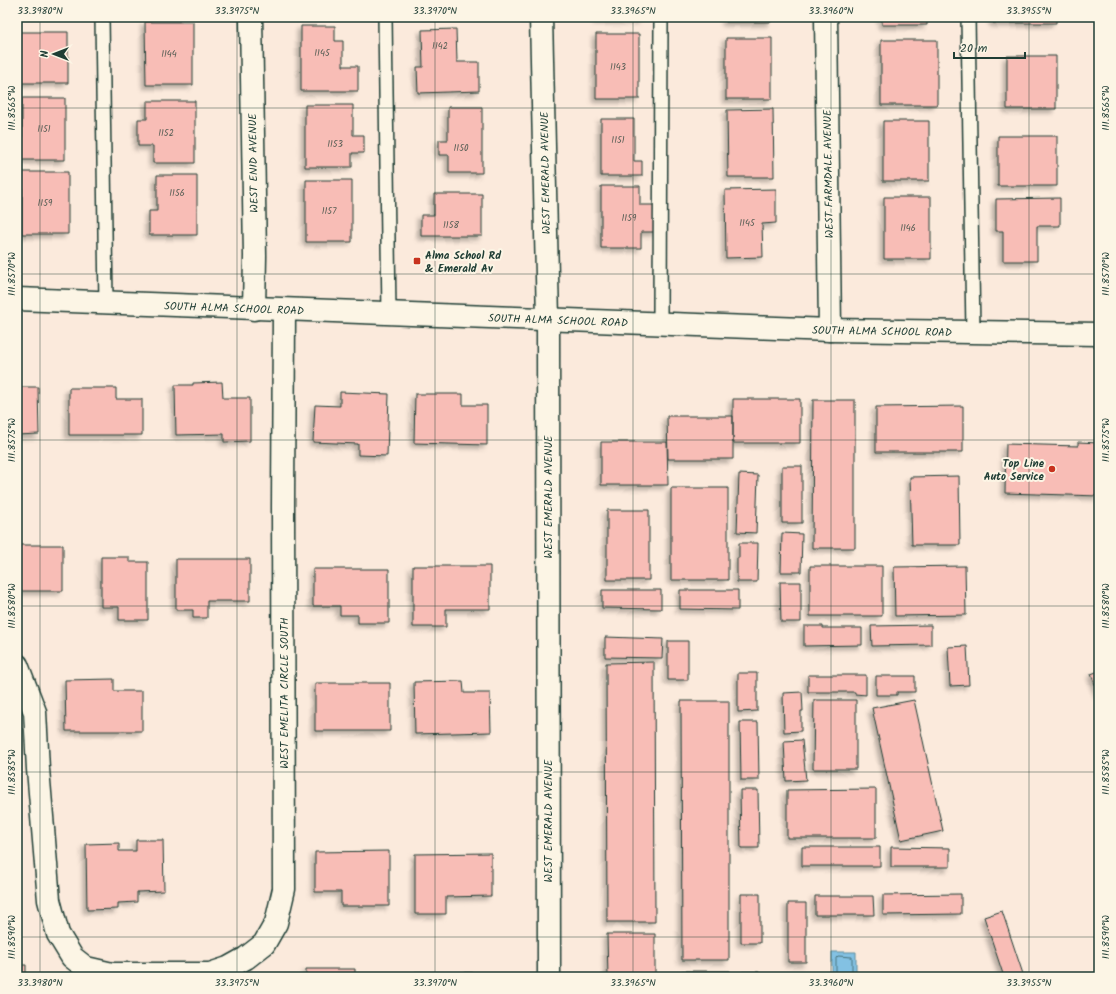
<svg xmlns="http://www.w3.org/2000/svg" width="1116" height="994" font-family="Kalam,sans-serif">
	<defs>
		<filter id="shadow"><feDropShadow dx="-3.5" dy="3.5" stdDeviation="2" flood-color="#0004"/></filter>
	</defs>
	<rect width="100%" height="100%" fill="#fbeadc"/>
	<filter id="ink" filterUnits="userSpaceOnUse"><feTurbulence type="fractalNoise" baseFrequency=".025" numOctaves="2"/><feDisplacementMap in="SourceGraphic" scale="8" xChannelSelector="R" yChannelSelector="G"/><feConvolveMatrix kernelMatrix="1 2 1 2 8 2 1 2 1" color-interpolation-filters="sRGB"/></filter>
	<g filter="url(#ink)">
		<path fill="#83c1e3" stroke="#5b8c9d" d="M832,952H856V977H832Z"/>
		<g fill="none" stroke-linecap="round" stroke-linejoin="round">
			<path stroke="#47727a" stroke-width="1" d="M836,977V958L838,956L852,957V977"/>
		</g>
		<path fill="#f8bdb6" stroke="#1f3d34" filter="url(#shadow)" d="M597,17H642V20H597Z
			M726,17H771V22H726Z
			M882,17H927V25H882Z
			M993,17H1056V23H993Z
			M145,22H193V85H146Z
			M301,26H335V41H343V66H358V91H301Z
			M456,29L457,62H479V91L418,93L417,67H423L422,30Z
			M19,32H68V83H19Z
			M596,34H639V99H596Z
			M726,38H772V99H726Z
			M881,40H937V105H881Z
			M1007,56H1056V109H1007Z
			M22,98H65V160H22Z
			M147,101H195V163H153V146H138V119H147Z
			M305,105H353V135H364V153H352V167H305Z
			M448,107H482V173H449V155H439V140H448Z
			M773,109L774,177H728L727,110Z
			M601,119H634V161H642V176H601Z
			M883,121H929V181H883Z
			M998,136H1057V186H998Z
			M22,172H68V234H22Z
			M157,175H197V235H149V211H157Z
			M306,180H352V242H306Z
			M601,186H640V205H656V232H641V248H601Z
			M776,189V223L762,224L763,257L726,258L725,190Z
			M434,194H482V236H421V215H434Z
			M884,197H931V259H884Z
			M1060,198V226H1037V261H1003V231H996V199Z
			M222,382L223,398H250V441L224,442V434L176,435L175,385H193V383Z
			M17,387H38L39,434L17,435Z
			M69,388H116V399H142V435H69Z
			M340,392L389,394L387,456L358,455V444L313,442L315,405L340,406Z
			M415,394H463V405H487V445L414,443Z
			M733,399H800V443H733Z
			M813,400H855V548H812Z
			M963,406V452H876V407Z
			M667,416H733V459H668Z
			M601,442H667L668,485H601Z
			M1078,442L1099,443V496L1005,493L1006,444L1078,446Z
			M782,466H802V523H782Z
			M739,474L758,475L756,533L737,532Z
			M959,476L960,545H912L910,477Z
			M671,488H728V580H671Z
			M607,510H649V580H607Z
			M782,533L802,534L801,572H781Z
			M739,543H758L757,582H737V558H739Z
			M17,545H63V591H17Z
			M101,557H129V562H148V620H119V607H101Z
			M176,559H250V601H207V618H193V610H176Z
			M413,566H490V609H446V627H413Z
			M810,566H882V616H810Z
			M965,566L966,615L895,616L894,567Z
			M313,569H389V623H358V615H340V606H313Z
			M780,582H801V622H781Z
			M602,590H661V609L602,608Z
			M680,590H738V610L680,609Z
			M931,625V645L872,646L871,626Z
			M804,626H823V628H862V645L804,646Z
			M605,637L663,639L662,658L605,657Z
			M668,641H688V680H668Z
			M967,646L969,685L950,686L948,647Z
			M654,662L655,922H607L606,663Z
			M1099,671V695L1091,674Z
			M738,673H757V711L738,712Z
			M808,675H866V695L855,694V692H808Z
			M876,676H915V692H897V695H876Z
			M114,679V691H142V731H66L65,680Z
			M463,681L464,693H490L491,732L415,734L414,682Z
			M315,683H390V731H315Z
			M802,692L803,711H801V731L784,732L783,693Z
			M814,700H856V769H813Z
			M914,700L943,831L901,840L872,708Z
			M681,701H729V960H682Z
			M740,722H758L759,780H741Z
			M802,740L806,780L786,781L784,741Z
			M876,789V838H787V790Z
			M740,790H758L759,848H741Z
			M136,840H163L164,891L137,892V902L118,903V909L87,910L86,844L119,843V851H136Z
			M802,847H880V866H802Z
			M891,847L950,848V867H891Z
			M389,851V906H341V892H315V852Z
			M491,853V896L446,897V914H415V854Z
			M741,894H760V943H741Z
			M961,894V914L883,915V895Z
			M815,896H873L874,915H815Z
			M788,903H806V962H788Z
			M1002,911L1024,977H1004L984,917Z
			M607,934H655V977H608Z
			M17,965H26V977H17Z
			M306,969H355V977H306Z
			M682,971H730V977H682Z
			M415,972L491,973V977H415Z
			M742,972H759V977H742Z
			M787,973H806V977H787Z"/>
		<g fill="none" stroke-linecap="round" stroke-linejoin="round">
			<g stroke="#1f3d34" stroke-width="16">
				<path id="service" d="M102,17L106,303
					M385,17L389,314
					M968,17L973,333
					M660,323L661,17"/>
			</g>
			<g stroke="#1f3d34" stroke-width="25">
				<path id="minor" d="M251,17L255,256L254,309
					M541,17L548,319L549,977
					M826,17L830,330
					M17,665L35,712L38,769L49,900L58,934L72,957L86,968L112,974H210L228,968L246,958L264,944L276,923L284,889L283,506L284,310"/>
			</g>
			<g stroke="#1f3d34" stroke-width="25">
				<path id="secondary" d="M17,299L830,330L1099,334"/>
			</g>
			<use href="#service" stroke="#fcf5e5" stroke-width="13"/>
			<use href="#minor" stroke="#fcf5e5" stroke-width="22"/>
			<use href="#secondary" stroke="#fcf5e5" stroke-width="22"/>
		</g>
	</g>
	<path fill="none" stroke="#1f3d34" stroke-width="1" stroke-opacity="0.45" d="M40,17V977M237,17V977M435,17V977M633,17V977M831,17V977M1029,17V977M17,108H1099M17,274H1099M17,440H1099M17,606H1099M17,772H1099M17,937H1099"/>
	<g fill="#c8321e" stroke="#fcf5e5" stroke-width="1.5">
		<rect x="413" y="257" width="8" height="8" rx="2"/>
		<circle cx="1052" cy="469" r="4"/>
	</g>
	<g text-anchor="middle" stroke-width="4" stroke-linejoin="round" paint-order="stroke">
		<g font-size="9" fill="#555d54">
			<text x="440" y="49">1142</text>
			<text x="322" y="56">1145</text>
			<text x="169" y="57">1144</text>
			<text x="618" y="70">1143</text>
			<text x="44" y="132">1151</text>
			<text x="166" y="136">1152</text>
			<text x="618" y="143">1151</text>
			<text x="335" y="147">1153</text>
			<text x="461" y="151">1150</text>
			<text x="177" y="196">1156</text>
			<text x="45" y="206">1159</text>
			<text x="329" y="214">1157</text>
			<text x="629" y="221">1159</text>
			<text x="747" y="226">1145</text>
			<text x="451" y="228">1158</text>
			<text x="908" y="231">1146</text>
		</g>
		<g font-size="11" fill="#1f3d34" stroke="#fcf5e5">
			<text transform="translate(253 163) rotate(-91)" y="4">WEST ENID AVENUE</text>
			<text transform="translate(545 173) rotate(-91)" y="4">WEST EMERALD AVENUE</text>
			<text transform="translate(828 174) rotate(-91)" y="4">WEST FARMDALE AVENUE</text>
			<text transform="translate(234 308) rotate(2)" y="4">SOUTH ALMA SCHOOL ROAD</text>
			<text transform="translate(558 320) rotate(2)" y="4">SOUTH ALMA SCHOOL ROAD</text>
			<text transform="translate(882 331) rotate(1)" y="4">SOUTH ALMA SCHOOL ROAD</text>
			<text transform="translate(548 497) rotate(-90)" y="4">WEST EMERALD AVENUE</text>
			<text transform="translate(284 693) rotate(-90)" y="4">WEST EMELITA CIRCLE SOUTH</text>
			<text transform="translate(548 821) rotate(-90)" y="4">WEST EMERALD AVENUE</text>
		</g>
		<g font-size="11" font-weight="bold" fill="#1f3d34" stroke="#fcf5e5" text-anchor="start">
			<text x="425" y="259">Alma School Rd<tspan x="425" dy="13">&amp; Emerald Av</tspan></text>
			<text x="1044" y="467" text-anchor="end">Top Line<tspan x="1044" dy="13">Auto Service</tspan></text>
		</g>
	</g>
	<rect width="1116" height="994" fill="none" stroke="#fcf5e5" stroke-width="44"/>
	<g transform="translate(54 54) rotate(270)" stroke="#fcf5e5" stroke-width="3" paint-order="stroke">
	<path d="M0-3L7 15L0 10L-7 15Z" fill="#1f3d34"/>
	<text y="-6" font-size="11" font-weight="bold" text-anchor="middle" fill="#1f3d34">N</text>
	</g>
	<path d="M954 52v6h71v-6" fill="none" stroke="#1f3d34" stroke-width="2"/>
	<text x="960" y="52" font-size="12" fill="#1f3d34" stroke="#fcf5e5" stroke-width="3" paint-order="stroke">20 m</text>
	<rect x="22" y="22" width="1072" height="950" fill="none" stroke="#1f3d34" stroke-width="1.5"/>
	<g font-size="10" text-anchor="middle" fill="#1f3d34">
		<text x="40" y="14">33.3980°N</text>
		<text x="237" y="14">33.3975°N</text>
		<text x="435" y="14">33.3970°N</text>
		<text x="633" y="14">33.3965°N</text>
		<text x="831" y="14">33.3960°N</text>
		<text x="1029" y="14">33.3955°N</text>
		<text transform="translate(1105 108) rotate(-90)" y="4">111.8565°W</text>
		<text transform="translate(11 108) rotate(-90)" y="4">111.8565°W</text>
		<text transform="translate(1105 274) rotate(-90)" y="4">111.8570°W</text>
		<text transform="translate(11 274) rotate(-90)" y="4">111.8570°W</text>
		<text transform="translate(1105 440) rotate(-90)" y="4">111.8575°W</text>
		<text transform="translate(11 440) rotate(-90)" y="4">111.8575°W</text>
		<text transform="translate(1105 606) rotate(-90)" y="4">111.8580°W</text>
		<text transform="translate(11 606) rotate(-90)" y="4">111.8580°W</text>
		<text transform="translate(1105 772) rotate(-90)" y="4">111.8585°W</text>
		<text transform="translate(11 772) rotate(-90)" y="4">111.8585°W</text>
		<text transform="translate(1105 937) rotate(-90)" y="4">111.8590°W</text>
		<text transform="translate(11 937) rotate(-90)" y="4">111.8590°W</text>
		<text x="40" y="986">33.3980°N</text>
		<text x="237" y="986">33.3975°N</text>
		<text x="435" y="986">33.3970°N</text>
		<text x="633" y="986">33.3965°N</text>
		<text x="831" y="986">33.3960°N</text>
		<text x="1029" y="986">33.3955°N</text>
	</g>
</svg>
